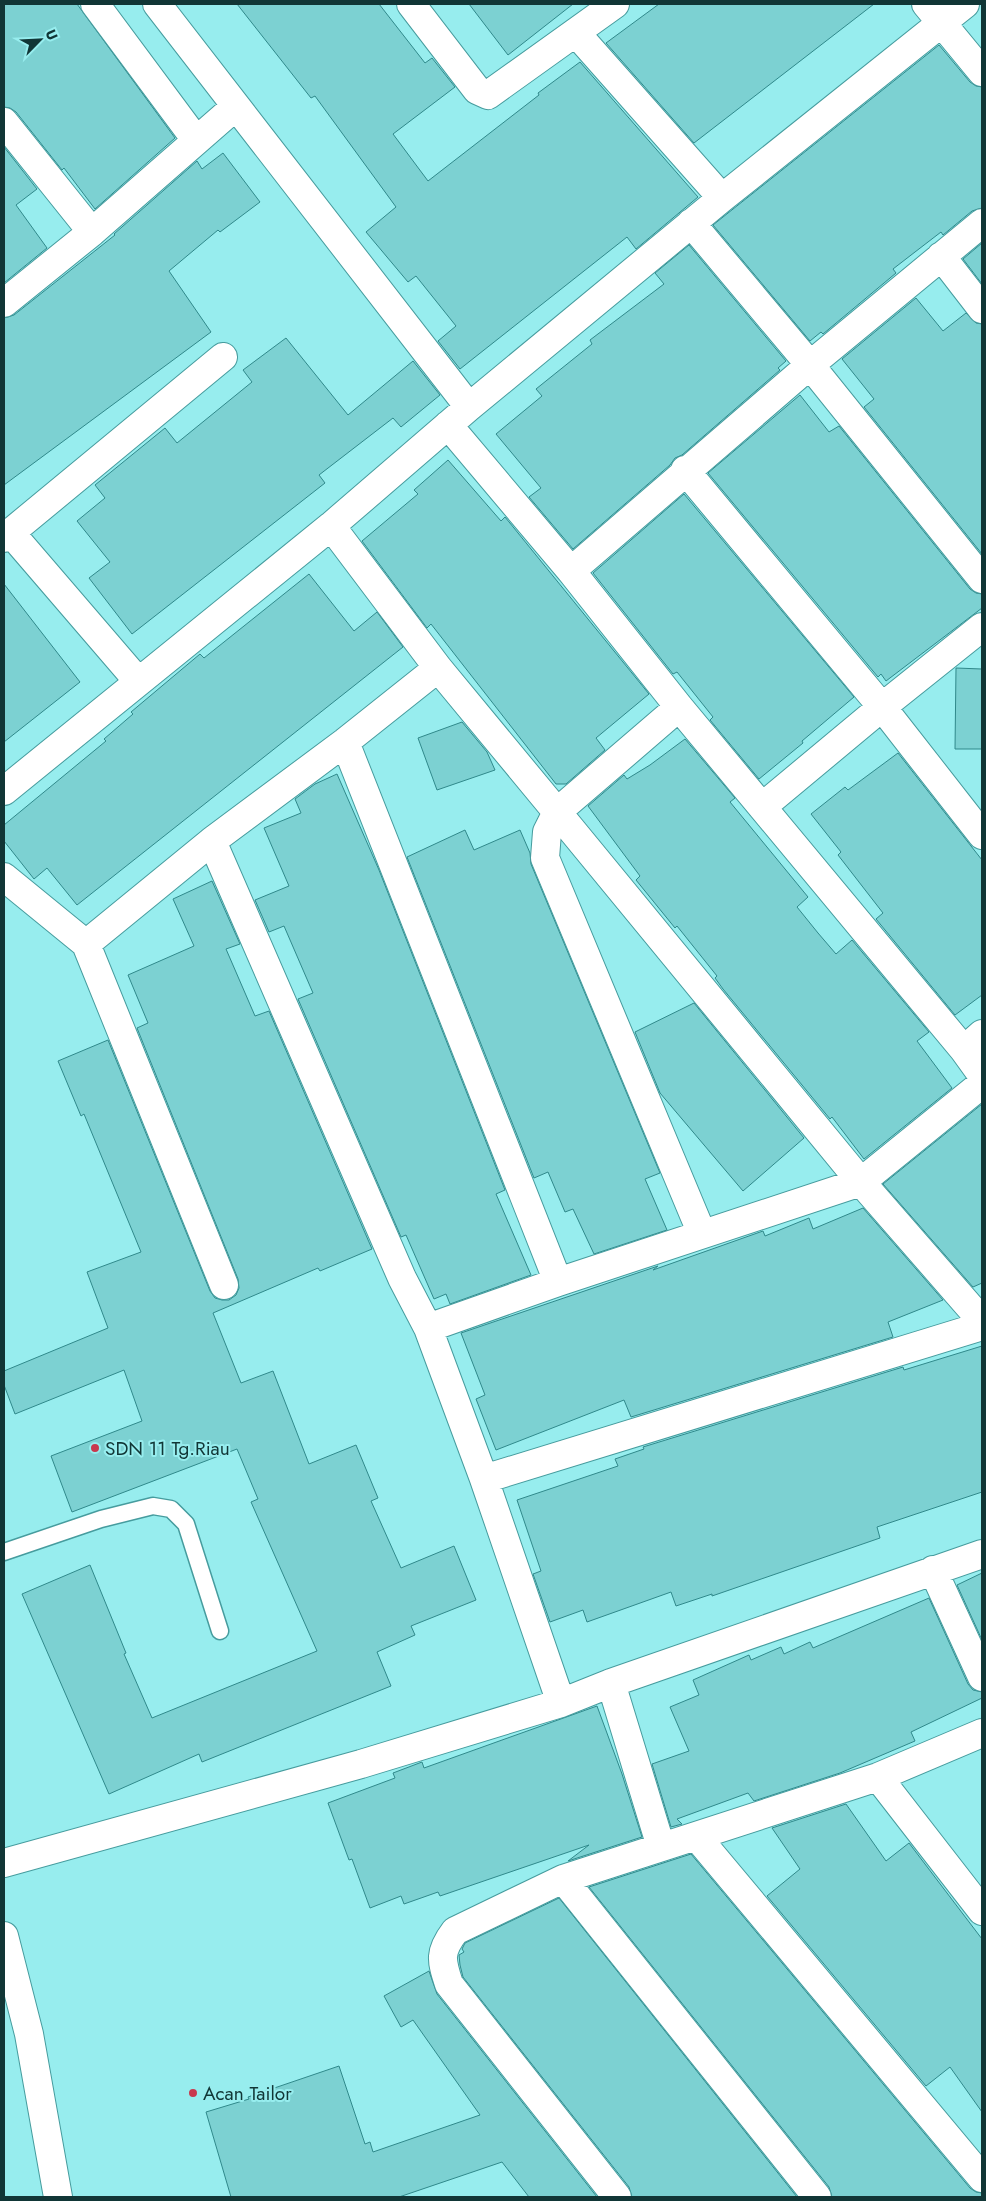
<svg xmlns="http://www.w3.org/2000/svg" width="986" height="2201" font-family="Jost,sans-serif">
	<rect width="100%" height="100%" fill="#97edee"/>
	<path fill="#7cd1d2" stroke="#30898b" d="M4,4H77L175,138L95,209L64,168L62,170L16,112L10,108L4,107Z
		M237,4H379L425,63L432,58L455,87L393,134L428,181L539,95L538,93L580,62L698,197L636,249L627,237L460,369L438,341L456,326L416,276L408,282L366,232L396,207L315,96L311,98Z
		M469,4H573L508,55Z
		M659,4H874L694,143L606,43Z
		M939,45L970,82L976,86L982,87V208L972,211L943,235L941,232L915,252L893,269L896,273L823,334L821,332L810,341L713,225Z
		M4,147L37,189L16,205L47,248L4,283Z
		M223,153L260,202L220,232L218,230L169,271L211,332L4,485V318L14,315L115,235L114,234L197,161L202,169Z
		M982,243V284L963,259Z
		M689,245L786,361L778,368L780,370L682,455L675,458L670,465L573,549L529,497L541,488L496,434L542,396L536,389L592,344L590,340L664,284L655,273Z
		M916,298L943,331L966,313L976,323L982,324V554L864,407L874,399L842,359Z
		M286,338L348,415L413,361L440,395L401,427L393,418L319,475L325,483L132,634L89,578L110,562L77,521L105,498L95,485L165,428L177,443L252,382L243,370Z
		M800,395L829,432L839,426L970,589L976,593L982,594V608L886,681L881,674L878,677L708,473Z
		M448,460L501,521L505,517L649,694L596,738L605,750L566,784H556L431,624L427,628L362,541L418,494L414,490Z
		M684,494L854,697L802,741L803,743L759,779L710,720L713,717L677,672L673,674L593,573Z
		M309,574L354,631L377,612L403,647L77,905L47,868L34,879L4,841V825L106,741L104,739L133,714L131,712L200,654L204,658Z
		M4,584L80,682L4,742Z
		M956,668L982,669V749H955Z
		M462,722L487,752L495,770L437,790L418,738Z
		M685,739L735,798L730,802L808,897L797,907L818,933L836,954L852,940L929,1032L917,1041L952,1088L864,1159L832,1117L830,1119L723,989L715,978L717,976L677,926L675,928L636,880L640,876L588,806L624,775L627,779L650,765Z
		M898,753L982,860V995L955,1015L876,919L883,913L838,855L841,852L811,814L845,787L848,790Z
		M337,774L379,870L505,1190L496,1194L531,1275L450,1304L446,1294L434,1299L406,1235L401,1237L298,999L313,993L284,926L269,932L255,900L289,886L264,828L301,813L295,799L315,784Z
		M465,830L474,850L520,830L530,853L531,864L660,1173L645,1179L667,1230L594,1254L573,1209L565,1212L548,1172L534,1178L407,857Z
		M212,881L240,944L226,949L255,1016L269,1011L372,1249L320,1271L318,1268L213,1313L241,1383L273,1371L309,1464L356,1445L378,1498L371,1501L401,1568L454,1546L476,1600L411,1626L415,1635L377,1652L391,1686L202,1762L199,1754L109,1794L22,1594L90,1565L126,1653L124,1654L152,1718L317,1651L251,1502L258,1499L237,1449L72,1512L51,1456L142,1421L124,1370L15,1414L4,1385V1371L108,1328L87,1272L141,1252L84,1114L81,1116L58,1061L108,1040L210,1291L215,1298L222,1300H229L236,1295L239,1288L238,1279L137,1028L148,1023L128,975L194,946L173,899Z
		M694,1003L804,1138L743,1191L660,1093L635,1032Z
		M982,1104V1283L973,1287L883,1184Z
		M863,1208L943,1300L888,1322L893,1337L631,1417L624,1400L496,1450L476,1399L485,1395L461,1333L658,1266L653,1270L763,1231L765,1236L809,1218L813,1229Z
		M982,1346V1492L877,1527L880,1538L712,1596V1594L676,1606L671,1592L587,1622L583,1610L550,1622L533,1574L541,1571L517,1500L618,1466L615,1459L644,1449L643,1447L903,1367L904,1370Z
		M982,1573V1640L957,1585Z
		M929,1598L968,1684L973,1690L982,1692V1698L911,1732L915,1741L840,1773L754,1801L748,1793L677,1819L682,1824L671,1827L652,1764L689,1751L670,1707L699,1695L693,1680L749,1655L751,1660L781,1647L784,1654L810,1642L813,1648Z
		M597,1706L622,1774L642,1837L568,1861L589,1845L440,1896L438,1892L404,1904L401,1896L370,1908L352,1859L349,1860L328,1803L395,1778L393,1773L422,1762L424,1768Z
		M846,1804L886,1861L909,1843L982,1939V2112L950,2067L926,2086L767,1896L800,1869L772,1828Z
		M691,1854L970,2188L976,2192L982,2193V2197H832L829,2187L589,1887Z
		M559,1898L797,2197H632L629,2187L463,1977L460,1965L459,1955L464,1952L462,1949L465,1943Z
		M429,1971L437,1994L597,2197H529L502,2162L399,2197H231L206,2112L249,2099L248,2097L339,2066L365,2144L370,2142L373,2152L480,2115L413,2020L401,2027L384,1996Z"/>
	<g fill="none" stroke-linecap="round" stroke-linejoin="round">
		<g stroke="#469c9e" stroke-width="19">
			<path id="service" d="M4,1552L101,1519L153,1506L171,1509L186,1524L220,1631"/>
		</g>
		<g stroke="#469c9e" stroke-width="30">
			<path id="minor" d="M95,4L196,140
				M157,4L469,407
				M411,4L477,90L488,95L615,4
				M926,4L982,72
				M576,33L722,198
				M4,122L92,232
				M691,223L810,365L982,579
				M941,256L982,309
				M4,303L92,232L235,107
				M448,425L571,571L679,707L964,1050L982,1075
				M685,470L882,707L982,835
				M331,526L438,668L557,812L861,1182L982,1321
				M10,532L138,681
				M4,538L223,357
				M571,571L810,365L982,223
				M679,707L557,812L547,832L545,858L702,1234
				M345,742L558,1282
				M4,791L331,526L469,407L722,198L965,4
				M762,807L882,707L982,627
				M212,841L402,1278L428,1328L484,1479L561,1703
				M4,877L86,944L224,1285
				M86,944L212,841L345,742L438,668
				M964,1050L982,1034
				M428,1328L558,1282L861,1182L982,1084
				M484,1479L982,1326
				M933,1570L982,1677
				M611,1683L661,1847
				M878,1777L982,1911
				M697,1837L982,2178
				M4,1863L361,1764L561,1703L611,1683L982,1554
				M563,1879L455,1931C439,1952 441,1960 449,1984L617,2197
				M817,2197L563,1879L878,1777L982,1733"/>
		</g>
		<g stroke="#469c9e" stroke-width="30">
			<path id="secondary" d="M4,1936L29,2034L58,2197"/>
		</g>
		<use href="#service" stroke="#fff" stroke-width="16"/>
		<use href="#minor" stroke="#fff" stroke-width="28"/>
		<use href="#secondary" stroke="#fff" stroke-width="28"/>
	</g>
	<g fill="#c8384d" stroke="#97edee" stroke-width="2">
		<circle cx="95" cy="1448" r="5"/>
		<circle cx="193" cy="2093" r="5"/>
	</g>
	<g text-anchor="middle" stroke-width="4" stroke-linejoin="round" paint-order="stroke">
		<g font-size="19" fill="#113636" stroke="#97edee" text-anchor="start">
			<text x="105" y="1455">SDN 11 Tg.Riau</text>
			<text x="203" y="2100">Acan Tailor</text>
		</g>
	</g>
	<rect width="986" height="2201" fill="none" stroke="#113636" stroke-width="10"/>
	<g transform="translate(40 40) rotate(66)" stroke="#97edee" stroke-width="4" paint-order="stroke">
	<path d="M0-4L9 19L0 12L-9 19Z" fill="#113636"/>
	<text y="-8" font-size="14" font-weight="bold" text-anchor="middle" fill="#113636">U</text>
	</g>
</svg>
